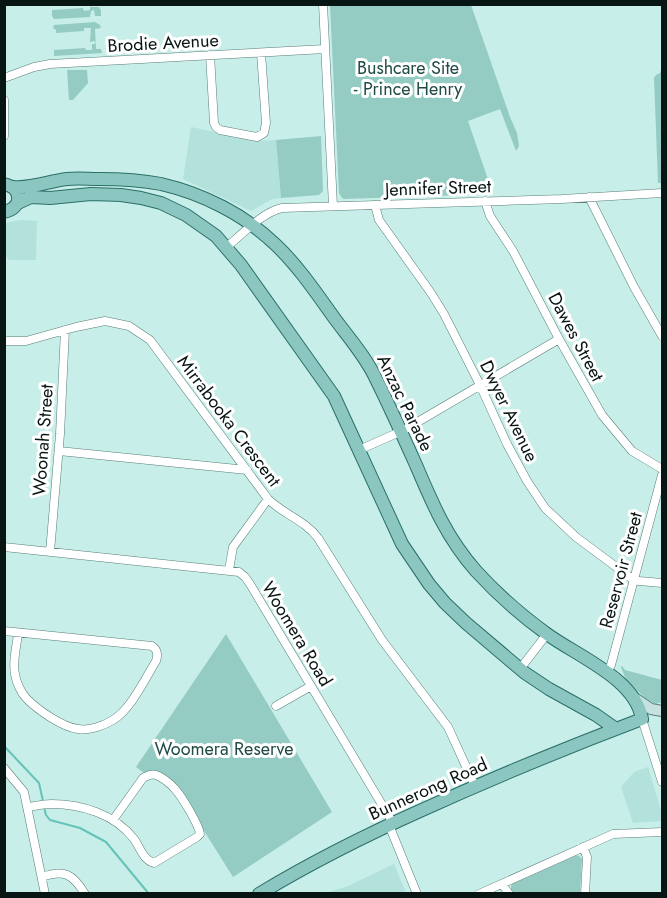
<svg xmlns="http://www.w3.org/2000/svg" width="667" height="898" font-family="Jost,sans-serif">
	<rect width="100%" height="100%" fill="#c7eee8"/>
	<path fill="#b2e2db" d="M191,127L257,141L276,140L281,198L272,199L251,211L183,179Z
		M21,220L37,221L36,260H9L5,255V223Z
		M648,767L662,814V821L633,823L621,787L634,772Z
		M394,864L406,893H326L348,886Z"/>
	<path fill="#94ccc4" d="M330,5H471L510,117L517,133L519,146L516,151L500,109L468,121L492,191L491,194L344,199L342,198L339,193Z
		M90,7H99L100,9L101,10V16H95L94,10L91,11L90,17L54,19L52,16V10L83,8L84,11L90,10Z
		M95,22L100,25L101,28L95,29L96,49H101L102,53L54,56V50L85,48L86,50H92V44H95V41L90,42L91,28H84V31L56,33V30L53,28L54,25Z
		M662,67V183H658L654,78L656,75L660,73Z
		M67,70H87L88,83L73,100H69Z
		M321,136L323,191L319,195L281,198L276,140Z
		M226,634L332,812L233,877L179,791L149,771L144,773L136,767Z
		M622,666L625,670L662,680V702L656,704L646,699L626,680L621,667Z
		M575,855L579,856L582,859L580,893H515L511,890V886L513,883Z"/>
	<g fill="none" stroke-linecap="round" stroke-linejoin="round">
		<path stroke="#66c3b8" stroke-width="2" d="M4,746L39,783L43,801
			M44,807L46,815L50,820L80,828L106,842L149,894"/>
		<g stroke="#5a7e79" stroke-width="9">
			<path id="minor" d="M323,4L333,206
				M210,55L214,123L216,127L220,130L257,137L264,133L266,123L261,53
				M4,78L34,67L50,64L325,49
				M4,100V136
				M589,197L634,287L662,336
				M485,201L490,216L513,251L559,339L602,415L632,451L662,469
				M375,205L379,220L431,293L444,314L480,385L507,444L527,481L545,508L576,537L631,578L639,581L662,583
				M227,247C242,234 263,212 282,208L562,199L662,193
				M4,341H26L76,327L105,321L129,326L150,340L268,499C283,514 306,521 318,538L382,640L448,727L475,786
				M359,450L404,430L559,339
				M59,451L247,470
				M4,547L239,572L245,577L250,584L393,823
				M50,552L60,434L65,330
				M229,570L233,547L268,499
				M4,631L152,646C158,650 158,655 156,661C145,679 131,709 113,720C103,726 89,731 78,729C62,727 38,710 27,699C21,693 16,682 15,674C12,661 17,646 18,633
				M520,669L547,634
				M607,672L611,665L662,475
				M276,706L311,686
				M642,719L662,782
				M4,768L24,792L45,894
				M28,807C35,806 43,804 51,804C81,804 115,814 134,839C140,847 143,860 154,863L197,837L200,834C199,825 182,797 175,789C171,784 162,777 156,775C151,773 147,776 143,778L113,820
				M389,825L417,894
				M583,847L587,857L585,894
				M42,877C64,869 73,874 85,894
				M502,884L509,894
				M479,894L613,834L662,832"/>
		</g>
		<g stroke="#5a7e79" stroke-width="12">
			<path id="secondary" d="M633,697L651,709L662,711"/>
		</g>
		<g stroke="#2b6f68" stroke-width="14">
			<path id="primary" d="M4,184C23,188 23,208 4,212
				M13,187C31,189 49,181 67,179C77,178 88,179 98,179C119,179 141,180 161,184C204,194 245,215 276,245C299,267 317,294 335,319C349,338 366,357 376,379C390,407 403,436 416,465C433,505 447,538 476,571C497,594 522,616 547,634C577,656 636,679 642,719C568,747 495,777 422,810C366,835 312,862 259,894
				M18,203L31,197L50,198L91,194L121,195L141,198L161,203L186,215L216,236L241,265L334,396L402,544L429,584L445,603L466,623L525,673L549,689L596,715L616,729"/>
		</g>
		<use href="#minor" stroke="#fff" stroke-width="8"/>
		<use href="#secondary" stroke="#c5e2e0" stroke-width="10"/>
		<use href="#primary" stroke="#8cc6c0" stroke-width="12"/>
	</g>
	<g text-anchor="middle" stroke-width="6" stroke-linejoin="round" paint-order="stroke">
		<g font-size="18" fill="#071513" stroke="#fff">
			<text transform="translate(163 43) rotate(-3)" y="6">Brodie Avenue</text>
			<text transform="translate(438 188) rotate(-2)" y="6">Jennifer Street</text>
			<text transform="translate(576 337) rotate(62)" y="6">Dawes Street</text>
			<text transform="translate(405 403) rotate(64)" y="6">Anzac Parade</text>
			<text transform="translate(509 411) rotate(64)" y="6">Dwyer Avenue</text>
			<text transform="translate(229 421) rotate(53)" y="6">Mirrabooka Crescent</text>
			<text transform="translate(43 440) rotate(-86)" y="6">Woonah Street</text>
			<text transform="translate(621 570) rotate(-75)" y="6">Reservoir Street</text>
			<text transform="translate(297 634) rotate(59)" y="6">Woomera Road</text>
			<text transform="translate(428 789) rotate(-24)" y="6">Bunnerong Road</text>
		</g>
		<g font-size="18" fill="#204b46" stroke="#fff">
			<text x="408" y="74">Bushcare Site<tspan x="408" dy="21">- Prince Henry</tspan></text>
			<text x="224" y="755">Woomera Reserve</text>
		</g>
	</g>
	<rect width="667" height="898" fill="none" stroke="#071513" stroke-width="12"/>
</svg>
